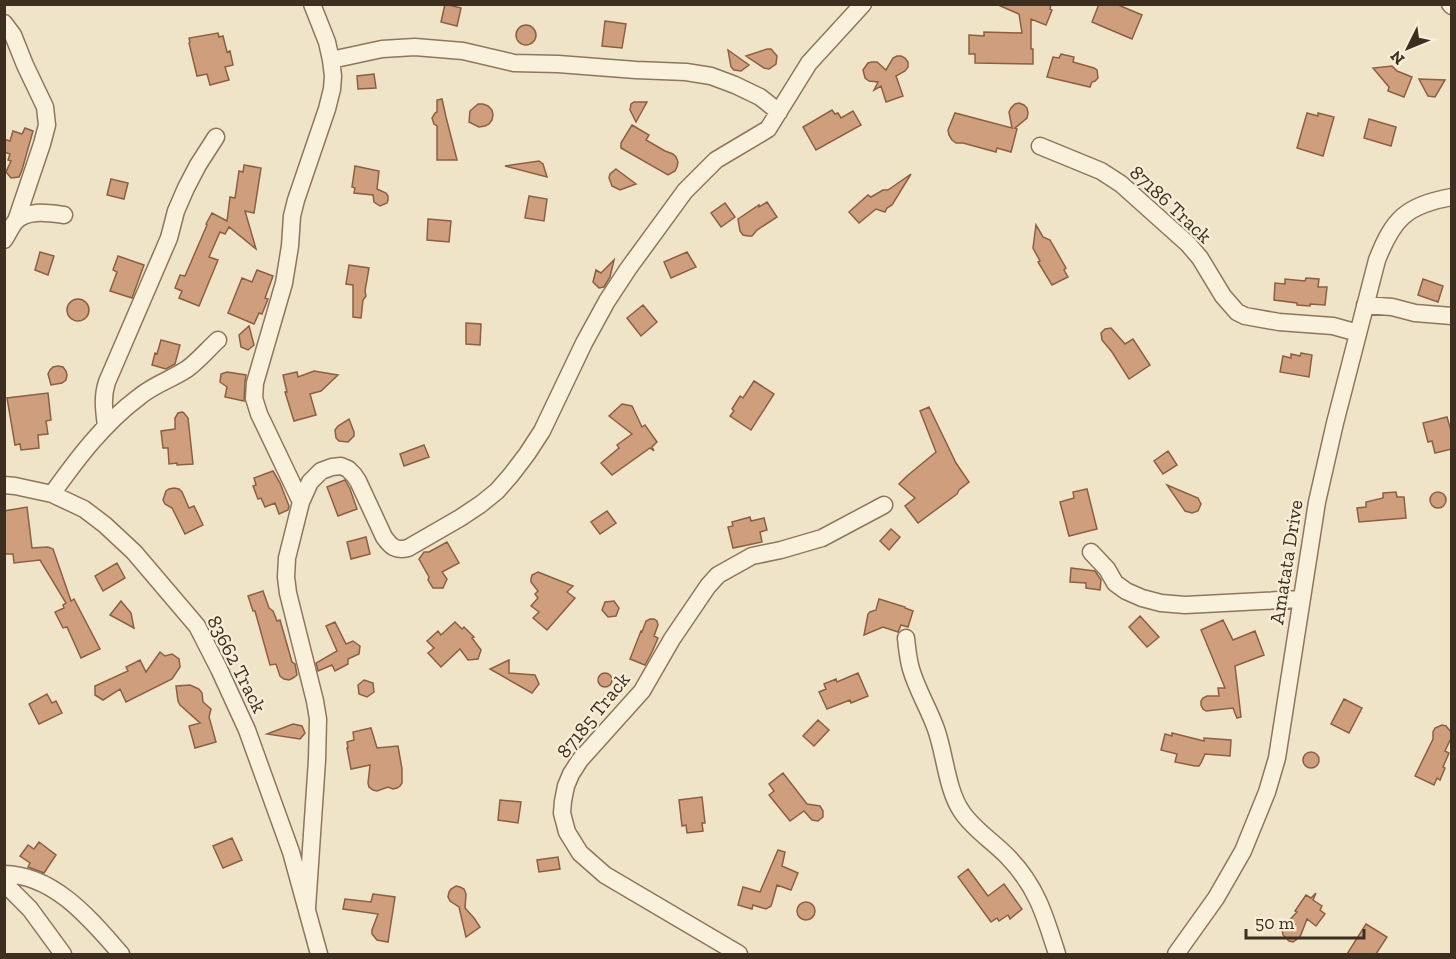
<svg xmlns="http://www.w3.org/2000/svg" width="1456" height="959" font-family="'Zilla Slab',serif">
	<rect width="100%" height="100%" fill="#f0e4c8"/>
	<path fill="#cf9f7d" stroke="#8d5f41" stroke-width="1.5" d="M445,4L461,8L457,26L441,22Z
		M996,4H1051L1050,9L1052,10L1046,25L1031,19V49H1033V64L975,63V54H969V35L984,36V32L1022,33L1019,14Z
		M1099,4H1116L1142,15L1132,39L1092,22Z
		M605,21L626,24L622,48L602,46Z
		M516 35a10 10 0 1 1 20 0a10 10 0 1 1-20 0Z
		M218,33L219,37L223,36L227,52L230,51L233,65L225,67L229,80L210,85L207,74L197,76L189,43L190,42L189,38Z
		M767,49H771L777,56L776,64L769,69L764,68L746,56Z
		M728,50L749,65L741,71L734,70L731,67Z
		M1061,54L1074,57L1073,62L1094,68L1097,70L1098,78L1095,81L1092,82L1090,87L1047,77L1053,57L1059,58Z
		M897,56H901L905,58L908,62V67L905,71L896,76L903,96L886,102L881,86L874,90L878,82L869,81L865,78L863,70L868,63L872,62H877L886,70L893,58Z
		M1392,66L1397,71L1412,77L1404,97L1388,91L1389,87L1373,68Z
		M374,74L376,88L358,89L357,76Z
		M1419,79L1445,80L1435,97L1428,96Z
		M442,99L446,117L457,160H437V126L434,124L432,118L435,113L437,112V100Z
		M634,102H647L636,122L630,110L631,104Z
		M1019,103L1024,105L1027,108L1028,113L1027,118L1015,128L1017,129L1011,152L997,148L996,152L963,143H956L952,140L949,135L948,130L955,113L1012,128L1009,112L1011,108L1015,104Z
		M478,104H483L488,106L492,110L493,115L492,120L489,124L485,126L479,127L469,122L470,111Z
		M832,110L835,114L838,113L841,118L853,111L861,125L816,150L803,127Z
		M1307,113L1318,116V113L1334,117L1323,156L1297,148Z
		M1369,119L1396,127L1391,146L1364,138Z
		M632,125L649,135L646,140L665,151L673,154L676,157L678,162L677,167L675,171L668,175L621,148V143Z
		M25,128L33,131L22,170L19,177L11,178L6,172L11,161L8,160L10,154L4,152V139L10,141L13,131L22,134Z
		M539,161L543,164L547,177L505,166Z
		M244,165L261,168L254,213L245,211L256,249L229,227L225,234L220,232L209,257L218,260L199,306L179,298L182,291L175,288L180,275L185,276L207,225L206,224L212,213L227,221L230,197L235,198L239,171L243,172Z
		M355,166L379,171L377,189L386,193L388,196V200L387,203L380,206L374,202L373,195L354,193L355,188L352,187Z
		M616,169L636,184L620,190L612,186L609,178L610,174Z
		M911,174L892,205L887,208L885,212L876,209L859,223L849,212L868,195L871,197L883,190H888Z
		M111,179L128,183L124,199L107,195Z
		M529,196L547,199L544,221L525,218Z
		M767,202L777,217L757,230L752,236H748L743,235L740,231L738,219L759,205V207Z
		M725,203L735,217L721,227L711,213Z
		M428,219L451,221L449,242L427,240Z
		M1036,225L1043,237L1050,240L1066,268L1064,270L1068,277L1052,285L1038,262L1040,261L1033,248Z
		M40,252L54,256L48,275L35,270Z
		M687,252L696,267L671,278L664,262Z
		M118,256L144,265L132,298L110,291L117,272L113,270Z
		M614,260L610,277L604,287L599,288L593,282L596,270L601,273Z
		M349,265L369,268L365,291L366,296L363,300L361,318L353,317V285L346,284Z
		M257,270L273,276L265,298L268,299L262,314L259,313L254,324L228,313L242,278L252,282Z
		M1306,278L1319,279L1318,287H1327L1325,305L1310,304V306L1297,305V303L1274,300L1275,283L1285,284V279L1305,281Z
		M1423,279L1443,286L1438,302L1418,295Z
		M67 310a11 11 0 1 1 22 0a11 11 0 1 1-22 0Z
		M643,305L657,322L641,336L627,318Z
		M466,323L481,324L480,345L466,344Z
		M249,326L254,345L248,350L241,347L239,335Z
		M1111,328L1125,344L1133,339L1150,365L1129,379L1112,352L1102,340L1101,333L1105,329Z
		M161,340L180,345L175,364L166,369L152,365L155,353L157,354Z
		M1301,353L1312,355L1309,377L1280,372L1283,356L1291,358V354L1300,356Z
		M58,366L63,367L66,371L67,375L66,380L62,383L51,385L48,374L50,370L53,367Z
		M314,371L338,375L321,391L310,394L316,415L294,421L285,392H287L283,375L297,372L298,377Z
		M227,372L246,375L245,382L244,401L225,397L227,387L220,382L221,374Z
		M754,381L774,394L751,430L730,416L734,411L732,409L740,396L743,398Z
		M48,393L51,420L46,421L48,434L38,435L39,448L21,450L20,444L15,445L7,398Z
		M622,404L632,406L642,427L645,425L657,442L652,447L654,451L650,448L612,475L601,463L619,448L617,445L632,434L609,416Z
		M929,407L956,463L969,482L959,490L957,494L918,523L905,506L915,498L899,484L907,476L936,452L920,411Z
		M182,412L184,413L188,418L193,464L177,465V463L169,464L168,448H163L161,431L175,429V418L178,413Z
		M1447,417L1452,434V449L1435,453L1432,441L1428,442L1423,423Z
		M349,419L354,432V436L348,442L339,441L336,438L335,430L338,426Z
		M424,445L429,457L404,466L400,454Z
		M1168,451L1177,465L1163,474L1154,461Z
		M273,471L280,483L289,506L288,510L279,514L275,503L265,507L261,498L258,499L253,486L256,485L254,478Z
		M345,480L350,489L357,509L338,516L327,487Z
		M1167,485L1198,498L1201,504L1198,511L1192,513L1185,511Z
		M174,488L179,489L182,492L189,508L194,506L203,525L185,534L172,508L165,504L163,500L166,491L169,489Z
		M1087,489L1097,529L1069,536L1060,502L1074,498L1073,492Z
		M1396,492L1397,497H1404L1406,518L1359,522L1357,508L1366,507V502L1383,498V493Z
		M1430 500a8 8 0 1 1 16 0a8 8 0 1 1-16 0Z
		M27,507L32,548L48,547L53,549L71,601L74,599L100,649L81,658L67,627L63,628L55,612L64,608L63,605L66,603L40,560L14,563L13,554H4V511Z
		M607,511L616,523L600,534L591,522Z
		M750,517L751,521L764,518L767,530L760,532L762,542L733,548L728,527L733,526L732,522Z
		M891,529L900,537L889,550L880,541Z
		M366,537L370,554L351,559L347,542Z
		M447,542L459,563L442,572L447,579L443,588H433L428,580L429,577L419,559L424,552H429Z
		M117,563L125,578L103,591L95,576Z
		M1071,568L1095,571L1101,580L1100,590L1086,588V583L1070,582Z
		M538,572L573,586L567,592L575,598L547,630L533,618L539,612L531,606L538,598L535,594L538,591L531,582V579L532,575Z
		M263,591L269,608L273,611L277,621L280,620L292,662L295,664L297,675L293,678L289,680L284,679L280,676L276,664L270,665L255,611H253L248,596Z
		M879,599L905,607V608L913,611L908,627L901,625L898,632L883,627L864,635L868,614L870,612L876,610Z
		M121,601L131,613L134,628L110,615Z
		M614,601L619,608L616,616L608,617L602,610L605,602Z
		M1140,616L1159,637L1147,647L1129,627Z
		M650,619H654L657,621L658,625L654,636L658,638L652,652L645,665L630,659L641,631L642,632L646,621Z
		M1223,620L1233,640L1255,631L1264,655L1235,666L1241,717L1237,718L1233,708L1206,711L1203,709L1201,705V701L1203,698L1207,696H1219L1218,688H1225L1201,630Z
		M335,622L346,644L353,641L360,646L359,654L348,659V664L335,671L332,665L318,671L316,663L337,651L326,626Z
		M455,622L462,629L464,627L474,637L472,638L481,650L478,659L468,660L460,649L441,667L428,653L434,648L427,641L438,631L441,635Z
		M160,652L165,656L172,654L179,659L180,667L172,679L126,702L120,689L103,700L95,695V686L128,671L126,667L140,660L146,672Z
		M509,660V673L535,675L539,684L532,693L490,669Z
		M598 680a7 7 0 1 1 14 0a7 7 0 1 1-14 0Z
		M858,673L868,696L851,703L850,700L827,709L819,692L826,689L824,684L836,679L837,682Z
		M364,680L373,683L374,692L367,697L359,694L358,685Z
		M190,685L199,689L202,693L203,702L211,709L209,717L216,742L195,748L189,726L200,723L180,705L178,701L176,686Z
		M47,694L52,703L56,701L62,713L39,724L29,704Z
		M1344,699L1362,708L1349,733L1331,724Z
		M818,720L829,730L814,746L803,736Z
		M293,724L302,726L305,733L300,739L267,734Z
		M1442,725L1446,726L1451,732L1452,736L1445,751L1449,753L1443,767L1445,768L1440,780L1437,778L1434,785L1415,776L1433,739V732L1435,728Z
		M371,728L377,748L398,746L402,769V783L400,786L397,788L393,789L388,787L377,791L373,790L369,787L368,783L370,765L351,769L347,748H348L347,742L354,740L353,732Z
		M1172,733L1204,741V738L1231,740L1230,756L1205,754L1201,763L1199,766H1195L1175,762L1177,754L1161,750L1165,734L1172,736Z
		M1303 760a8 8 0 1 1 16 0a8 8 0 1 1-16 0Z
		M783,773L807,804L820,806L823,811V817L818,821L812,820L804,811L790,821L769,795L774,791L769,784Z
		M702,797L705,823H702L703,831L687,833L686,825L682,826L679,800Z
		M500,800L521,802L518,823L498,820Z
		M232,838L242,860L223,868L213,846Z
		M39,842L56,855L44,873L28,867L30,863L20,856L28,845L34,849Z
		M778,850L785,852L782,866L798,873L791,890L777,885L772,903L771,906L766,909L753,905L752,909L738,905L743,887L760,892Z
		M558,857L560,869L539,872L537,860Z
		M968,869L988,896L1004,884L1022,909L1010,919L1008,915L999,921L997,918L991,922L958,877Z
		M456,886L460,887L464,889L466,894L465,908L474,918L480,927L466,937L459,907L450,901L448,897L449,892L451,889Z
		M1316,893L1313,900L1322,906L1320,910L1325,914L1316,926L1307,919L1300,937L1293,942L1289,941L1283,935L1282,930L1284,926L1297,912L1295,911L1306,895L1311,898Z
		M373,894L395,897L388,942L377,940L372,934V930L378,914L343,909L345,899L371,902Z
		M797 911a9 9 0 1 1 18 0a9 9 0 1 1-18 0Z
		M1366,924L1387,937L1376,954H1347Z"/>
	<g fill="none" stroke-linecap="round" stroke-linejoin="round">
		<g stroke="#8d765c" stroke-width="19">
			<path id="minor" d="M1450,4L1452,6
				M4,23L13,35L25,65L45,107L47,125L42,144L16,221
				M331,60L382,49L415,47L463,51L514,63L558,64L636,70L686,72L711,76L735,85L760,97L779,112
				M1040,146L1101,171L1121,184L1188,244L1200,258L1223,296L1237,312L1245,316L1279,322L1333,326L1358,333
				M4,240C8,234 11,227 15,222C26,209 49,213 64,215
				M1365,305L1392,307L1415,313L1452,316
				M106,426C104,410 102,397 107,382L169,238L176,211L186,188L198,165L216,137
				M4,485L15,486L52,494L84,509L105,525L134,552L197,626L219,669L247,730L291,852L319,954
				M52,494C77,459 104,423 139,397C153,385 172,379 187,369C198,361 208,349 218,340
				M301,502L259,414L254,398L255,383L284,283L290,246L292,216L296,200L327,109L332,89L333,76L331,60L327,42L312,4
				M1091,552L1107,569L1115,583L1126,591L1142,598L1161,603L1185,605L1301,599
				M906,638C907,648 908,659 911,669C917,690 929,709 936,729C945,754 947,791 962,812C974,830 994,842 1008,857C1037,887 1045,916 1057,954
				M4,874C55,875 91,920 121,954
				M4,883L30,909L63,954
				M307,908L317,760L318,719L315,701L288,593L286,577L287,558L301,502L310,482L321,471L332,467L341,466L348,469L354,475L358,481L384,537C391,547 396,551 408,548L460,518L481,504L497,491L511,475L527,454L542,431L584,343L607,301L628,269L685,191L716,160L768,129L809,63L863,4
				M739,954L605,875L580,853L567,832L562,813L563,801L566,786L571,774L580,760L642,691L672,639L708,586L718,575L752,556L781,550L822,538L884,505
				M1176,954L1216,898L1243,851L1267,792L1277,758L1317,502L1335,423L1377,260C1393,219 1406,205 1452,197"/>
		</g>
		<use href="#minor" stroke="#faf1dc" stroke-width="16"/>
	</g>
	<g text-anchor="middle" stroke-width="4.5" stroke-linejoin="round" paint-order="stroke">
		<g font-size="20" fill="#3d2e20" stroke="#f7eed8">
			<text transform="translate(1171 204) rotate(43)" y="7">87186 Track</text>
			<text transform="translate(1286 562) rotate(-81)" y="7">Amatata Drive</text>
			<text transform="translate(237 664) rotate(63)" y="7">83662 Track</text>
			<text transform="translate(593 715) rotate(-51)" y="7">87185 Track</text>
		</g>
	</g>
	<rect width="1456" height="959" fill="none" stroke="#3d2e20" stroke-width="12"/>
	<g transform="translate(1408 48) rotate(227)" stroke="#f7eed8" stroke-width="4.5" paint-order="stroke">
	<path d="M0-4.5L10 22L0 15L-10 22Z" fill="#3d2e20"/>
	<text y="-9" font-size="16" font-weight="bold" text-anchor="middle" fill="#3d2e20">N</text>
	</g>
	<path d="M1246 929v9h118v-9" fill="none" stroke="#3d2e20" stroke-width="3"/>
	<text x="1255" y="929" font-size="18" fill="#3d2e20" stroke="#f7eed8" stroke-width="4.5" paint-order="stroke">50 m</text>
</svg>
